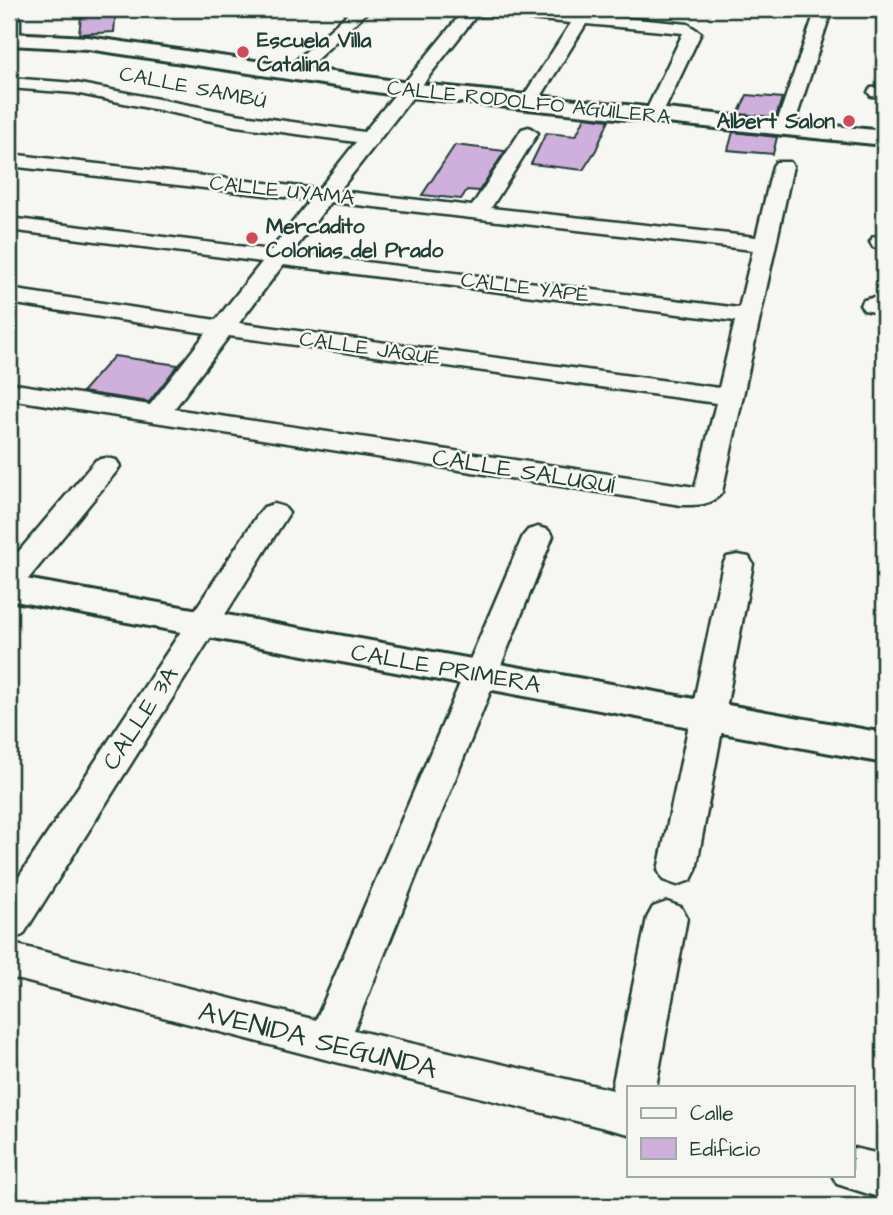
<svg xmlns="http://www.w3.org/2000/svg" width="893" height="1215" font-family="'Architects Daughter',sans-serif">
	<rect width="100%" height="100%" fill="#f6f6f2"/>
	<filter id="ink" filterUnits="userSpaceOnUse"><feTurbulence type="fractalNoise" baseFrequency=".0143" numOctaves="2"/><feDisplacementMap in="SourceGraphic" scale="14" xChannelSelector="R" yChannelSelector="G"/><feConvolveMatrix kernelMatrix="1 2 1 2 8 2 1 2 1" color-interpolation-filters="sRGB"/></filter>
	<g filter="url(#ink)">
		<path fill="#cfafdb" stroke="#1f3d34" stroke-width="2" d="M82,9H116L114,32L79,34Z
			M747,95L782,98L776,117L738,114Z
			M585,117L609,120L596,150L583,170L531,164L546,133L576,136Z
			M733,132L777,137L773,154L728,150Z
			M455,145L505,151L479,191L467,190L461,199L422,195Z
			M114,356L178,365L149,402L82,392Z"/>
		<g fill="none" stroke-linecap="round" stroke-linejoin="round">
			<g stroke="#1f3d34" stroke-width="5">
				<path id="minor" d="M9,9H15L20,20V39L12,44L9,43Z
					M353,9H370L297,78H285L282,74L285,70Z
					M465,9C540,9 613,17 688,24L701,33L662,115L653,121L644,115L683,33L586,24L537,103L528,108L519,103L571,23L488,15L476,16L339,191L472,206L522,129L529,127L538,133L491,208L756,237L773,166L776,162H790L793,166L722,492C713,506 696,505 681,505L9,399V383L150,405L206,333L9,303V289L216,320L262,262L9,230V218L271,250L310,200L9,166V154L319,189L356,142L236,126L75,93L9,88V78L75,83L236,114L364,132ZM330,202L753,250L739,308L292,253ZM283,265L735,321L719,388L239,323ZM229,336L716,403L695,487L174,409Z
					M816,9H832L793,128L784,134L777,132L775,128Z
					M884,87V97L871,96L868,92L871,88Z
					M881,235L884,236V250L873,247L870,242L873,237Z
					M872,298L884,300V314L864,310L860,305L864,300Z
					M106,458L116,460L120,466L116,472L20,589L9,591V563L96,460Z
					M274,504L284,507L289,513L23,935L9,940V892L259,513L264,507Z
					M538,527L548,530L553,536L354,1030L613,1090L612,1087L647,918L653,907L667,902L681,907L687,918L656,1087H629V1134L328,1060L9,977V943L316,1020L523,536L528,530Z
					M738,555L749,557L753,564L696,870L691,880L677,885L663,880L658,870L723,564L727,557Z
					M853,1148L884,1155V1199L837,1184L832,1175H853Z"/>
			</g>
			<g stroke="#1f3d34" stroke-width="6">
				<path id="tertiary" d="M9,33L88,37L409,83L884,131V145L409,97L88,49L9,45Z
					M9,576L884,733V763L9,600Z"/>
			</g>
			<use href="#minor" fill="#f6f6f2" fill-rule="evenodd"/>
			<use href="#tertiary" fill="#f6f6f2" fill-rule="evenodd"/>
		</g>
	</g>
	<g fill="#d1495b" stroke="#f6f6f2" stroke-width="2.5">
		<circle cx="243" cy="52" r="7"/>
		<circle cx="849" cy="121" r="7"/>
		<circle cx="252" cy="238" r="7"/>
	</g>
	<g text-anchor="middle" stroke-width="5" stroke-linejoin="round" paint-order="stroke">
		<g font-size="21" font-weight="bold" fill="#1f3d34" stroke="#f6f6f2" text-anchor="start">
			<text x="257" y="47">Escuela Villa<tspan x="257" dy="24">Catalina</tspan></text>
			<text x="835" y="128" text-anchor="end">Albert Salon</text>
			<text x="266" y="233">Mercadito<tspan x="266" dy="24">Colonias del Prado</tspan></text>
		</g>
		<g font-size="21" fill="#1f3d34" stroke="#f6f6f2">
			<text transform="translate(193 87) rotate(11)" y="7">CALLE SAMBÚ</text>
			<text transform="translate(529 102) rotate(6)" y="7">CALLE RODOLFO AGUILERA</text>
			<text transform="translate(282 190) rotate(6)" y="7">CALLE UYAMA</text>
			<text transform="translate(525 287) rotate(7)" y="7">CALLE YAPÉ</text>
			<text transform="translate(370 348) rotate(8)" y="7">CALLE JAQUÉ</text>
		</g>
		<g font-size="24" fill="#1f3d34" stroke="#f6f6f2">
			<text transform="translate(524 471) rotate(9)" y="8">CALLE SALUQUÍ</text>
			<text transform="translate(446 668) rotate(10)" y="8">CALLE PRIMERA</text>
			<text transform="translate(140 718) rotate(-57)" y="8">CALLE 3A</text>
		</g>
		<g font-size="28" fill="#1f3d34" stroke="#f6f6f2">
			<text transform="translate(318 1039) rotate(14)" y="10">AVENIDA SEGUNDA</text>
		</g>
	</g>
	<rect width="893" height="1215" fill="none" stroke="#f6f6f2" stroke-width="35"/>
	<rect x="18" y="18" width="858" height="1180" fill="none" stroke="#1f3d34" stroke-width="2.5" filter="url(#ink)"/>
	<rect x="627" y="1086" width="228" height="91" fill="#f6f6f2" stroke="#a0aca6" stroke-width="2"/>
	<rect x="641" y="1108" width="35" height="10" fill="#f6f6f2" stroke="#a0aca6" stroke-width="2"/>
	<text x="690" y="1120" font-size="21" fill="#1f3d34">Calle</text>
	<rect x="641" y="1138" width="35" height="21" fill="#cfafdb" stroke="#a0aca6" stroke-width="2"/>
	<text x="690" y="1156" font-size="21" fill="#1f3d34">Edificio</text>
</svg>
